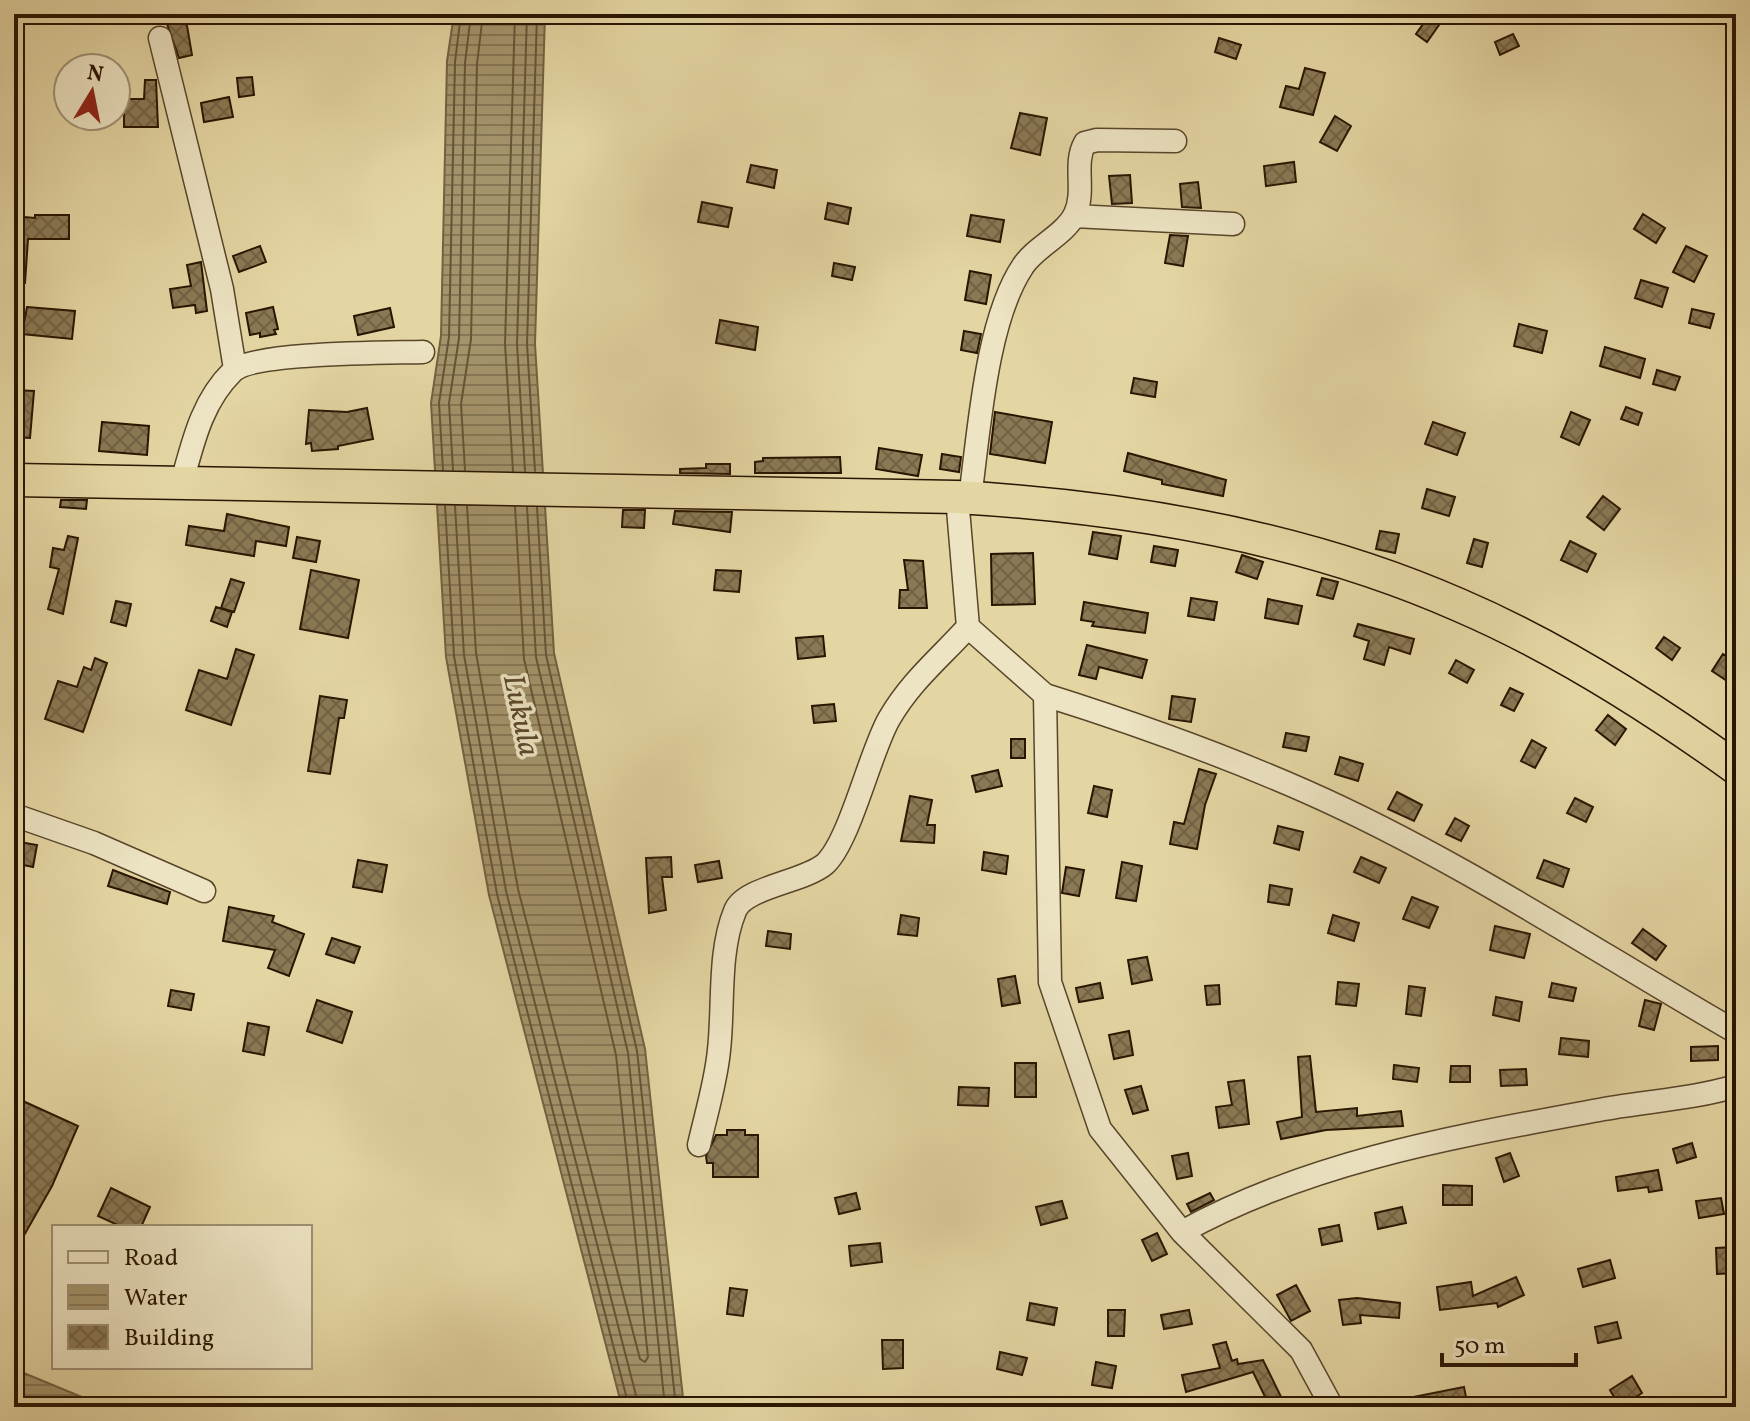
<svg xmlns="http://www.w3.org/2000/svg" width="1750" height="1421" font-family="Vollkorn,serif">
	<defs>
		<pattern id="water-rules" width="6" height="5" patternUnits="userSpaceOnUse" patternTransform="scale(2)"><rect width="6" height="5" fill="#a4946c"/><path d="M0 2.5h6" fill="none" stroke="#867856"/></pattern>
		<pattern id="building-cross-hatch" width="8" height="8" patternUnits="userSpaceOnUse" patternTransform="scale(2)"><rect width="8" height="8" fill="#8a7955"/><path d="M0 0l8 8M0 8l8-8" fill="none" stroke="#716244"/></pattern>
	</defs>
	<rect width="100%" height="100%" fill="#e4d6a3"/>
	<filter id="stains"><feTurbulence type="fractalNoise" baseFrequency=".0025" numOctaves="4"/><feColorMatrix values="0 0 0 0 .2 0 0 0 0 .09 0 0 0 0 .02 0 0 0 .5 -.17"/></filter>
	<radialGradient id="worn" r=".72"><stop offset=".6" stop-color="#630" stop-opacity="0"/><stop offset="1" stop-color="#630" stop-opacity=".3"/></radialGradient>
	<path fill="url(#water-rules)" stroke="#736141" stroke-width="2" d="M454,14H545L535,344L554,653L645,1049L684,1407H622L489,895L446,657L431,403L441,336L447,61Z
		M14,1369L106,1407H14Z"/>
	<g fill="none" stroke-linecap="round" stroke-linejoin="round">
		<path stroke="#665436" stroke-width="2" d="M443,470L439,403L449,337L455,62L461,14
			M453,470L449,403L459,338L465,63L471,14
			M465,470L461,404L471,339L477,64L483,14
			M513,471L505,344L515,14
			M525,471L517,344L527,14
			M535,471L527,344L537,14
			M445,506L454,656L497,894L629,1407
			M455,506L464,655L506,891L639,1407
			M467,506L476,653L518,889L640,1359L645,1362L648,1357L616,1055L524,659L515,507
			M527,507L536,657L628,1053L665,1407
			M537,507L546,655L637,1051L676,1407"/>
	</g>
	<path fill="url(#building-cross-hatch)" stroke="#291501" stroke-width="2" d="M1428,17L1439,25L1427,42L1416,34Z
		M186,20L192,55L179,58L167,24Z
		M1513,34L1519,46L1500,55L1495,42Z
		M1219,38L1241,45L1236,59L1215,52Z
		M1305,68L1325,73L1313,115L1280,107L1286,86L1299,89Z
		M252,77L254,95L239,97L237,78Z
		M145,80H156L158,127H124V99H144Z
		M229,97L233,117L204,122L201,103Z
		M1020,113L1047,118L1040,155L1011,148Z
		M1335,116L1351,126L1337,151L1320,142Z
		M1294,162L1296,182L1266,186L1264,166Z
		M751,165L777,170L774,188L747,182Z
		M1130,175L1132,203L1112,204L1109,176Z
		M1198,182L1201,208L1182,207L1180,184Z
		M702,202L732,208L728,227L698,222Z
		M828,203L851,208L848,224L825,219Z
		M1643,214L1665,228L1656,243L1634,229Z
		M35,215H69V239H28L25,283H14V216L35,218Z
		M971,215L1004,220L1000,242L967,236Z
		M1170,235L1188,236L1183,266L1165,263Z
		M260,246L266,262L239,272L233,256Z
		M1686,246L1707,256L1694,282L1673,272Z
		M201,262L207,311L196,313L195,305L173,308L170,289L191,286L187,265Z
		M834,263L855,267L852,280L832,276Z
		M970,271L991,275L986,304L965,300Z
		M1641,280L1668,288L1662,307L1635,298Z
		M27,307L75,311L72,339L22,334Z
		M273,307L278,329L274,330L276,334L260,337V333L250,335L246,313Z
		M390,308L394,327L358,335L354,316Z
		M1692,309L1714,314L1710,328L1689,323Z
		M720,320L758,327L755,350L716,343Z
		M1519,324L1547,331L1542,353L1514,346Z
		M964,331L981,334L977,353L961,350Z
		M1605,347L1645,359L1640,378L1600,366Z
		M1657,370L1680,377L1675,390L1653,384Z
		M1134,378L1157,382L1155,397L1131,393Z
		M14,390L34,391L30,438L14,437Z
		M1626,407L1642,413L1638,425L1621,419Z
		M367,408L373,439L338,446V449L312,451L311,443L306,444L309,410L347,412Z
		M995,412L1052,422L1045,463L990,454Z
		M1571,412L1590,420L1579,445L1561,437Z
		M102,422L149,426L147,455L99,451Z
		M1433,422L1465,433L1457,455L1425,444Z
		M879,448L922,455L918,476L876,469Z
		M1128,453L1226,480L1223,496L1162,484V480L1124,471Z
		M942,454L961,457L959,472L940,469Z
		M840,457L841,473H755V462L763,461V458Z
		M706,464H730V474L680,473V469L706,468Z
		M1427,489L1455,497L1449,516L1422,508Z
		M1603,496L1620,509L1604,530L1587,517Z
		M61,500H87L86,509L60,507Z
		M623,510H645L644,528L622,527Z
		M675,511L732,512L730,532L673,524Z
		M227,514L289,527L286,546L256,541L254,556L186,545L189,526L224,531Z
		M1380,531L1399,534L1395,553L1376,549Z
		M1093,532L1121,536L1117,559L1089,554Z
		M68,536L78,538L63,614L48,609L59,569L50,567L53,548L64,550Z
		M297,537L320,541L316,562L293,558Z
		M1474,539L1488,543L1482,567L1467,563Z
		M1570,541L1596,554L1587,572L1561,560Z
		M1154,546L1178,550L1175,566L1151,562Z
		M1033,553L1035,604L992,605L991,554Z
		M1242,555L1263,562L1257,579L1236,572Z
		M904,560L923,561L927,608H899L900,590H908Z
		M311,570L359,580L348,638L300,629Z
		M716,570L741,571L739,592L714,590Z
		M1322,578L1338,582L1333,599L1317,595Z
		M231,579L244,583L234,612L221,608Z
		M1191,598L1217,602L1214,620L1188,616Z
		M1268,599L1302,606L1298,624L1265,618Z
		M116,601L131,604L126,626L111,622Z
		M1084,602L1148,613L1145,633L1092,626L1094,622L1081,620Z
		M216,607L232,612L227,627L211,621Z
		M1358,624L1414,639L1410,654L1389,647L1384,665L1364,659L1369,641L1354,636Z
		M823,636L825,656L798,659L796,638Z
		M1664,637L1680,648L1672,660L1656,648Z
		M1087,645L1147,660L1142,678L1099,667L1096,679L1079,675Z
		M236,649L254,655L231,725L186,710L199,670L227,679Z
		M1723,654L1736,663V687L1712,671Z
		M95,658L107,663L83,732L45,719L58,681L77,687L84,667L91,670Z
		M1456,660L1474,670L1467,683L1449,673Z
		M1510,688L1523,694L1514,711L1501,705Z
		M320,696L347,700L344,718H339L330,774L308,771Z
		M1172,696L1195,699L1191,722L1169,719Z
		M834,704L836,721L814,723L812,706Z
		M1608,715L1626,729L1615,745L1596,730Z
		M1286,733L1309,737L1306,751L1283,747Z
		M1011,739H1025V758H1011Z
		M1532,740L1546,748L1535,768L1521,761Z
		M1340,757L1363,764L1358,781L1335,774Z
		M1199,769L1216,774L1205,805L1197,849L1170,844L1174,822L1184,824Z
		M998,770L1002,786L976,792L972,776Z
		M1094,786L1112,790L1107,817L1088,813Z
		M1397,792L1422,805L1414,821L1388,809Z
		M910,796L932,800L927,825H935L934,843L901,841Z
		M1575,798L1593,807L1586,822L1567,813Z
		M1455,818L1469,826L1461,841L1446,834Z
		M1278,826L1303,832L1299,850L1274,843Z
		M14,841L37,845L33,867L14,863Z
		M984,852L1008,856L1006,874L982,870Z
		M671,857L672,877H662L666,910L649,913L646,858Z
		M1361,857L1386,868L1379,883L1354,872Z
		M358,860L387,865L382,892L353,887Z
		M1544,860L1569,869L1563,887L1537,878Z
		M719,861L722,878L698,882L695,865Z
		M1122,862L1142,866L1136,901L1116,898Z
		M1066,867L1084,870L1079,896L1062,893Z
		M113,870L170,892L167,904L108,886Z
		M1270,885L1292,889L1289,905L1268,902Z
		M1412,897L1438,907L1429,928L1403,919Z
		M229,907L274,916L272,922L304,934L289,976L268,968L275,950L223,941Z
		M901,915L919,918L917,936L898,934Z
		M1333,915L1359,923L1354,941L1328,933Z
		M1495,926L1530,934L1524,958L1490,950Z
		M1643,929L1666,946L1656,960L1632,943Z
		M768,931L791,934L790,949L766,946Z
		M332,938L360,947L354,963L326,954Z
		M1147,957L1152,980L1132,984L1128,960Z
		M1015,976L1020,1003L1002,1006L998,979Z
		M1338,982L1359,984L1356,1006L1336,1004Z
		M1100,983L1103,998L1079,1002L1076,988Z
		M1552,983L1576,988L1573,1001L1549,997Z
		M1219,985L1220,1004L1207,1005L1205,986Z
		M1409,986L1425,988L1421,1016L1406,1014Z
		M171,990L194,994L191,1010L168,1006Z
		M1496,997L1522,1002L1519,1021L1493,1015Z
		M317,1000L352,1012L342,1043L307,1031Z
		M1645,1000L1661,1004L1654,1030L1639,1026Z
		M248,1023L269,1027L264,1055L243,1051Z
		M1129,1031L1133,1055L1114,1059L1109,1035Z
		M1561,1038L1589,1041L1588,1057L1559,1054Z
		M1718,1046V1060L1691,1061V1047Z
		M1310,1056L1316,1112L1357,1108V1116L1401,1111L1403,1126L1326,1130L1281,1139L1277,1122L1302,1117L1298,1057Z
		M1015,1063H1036V1097H1015Z
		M1394,1065L1419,1068L1417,1082L1393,1079Z
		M1451,1066H1470V1082H1450Z
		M1526,1069L1527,1085L1501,1086L1500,1070Z
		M1244,1080L1249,1124L1219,1128L1216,1107L1232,1105L1228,1082Z
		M1141,1086L1148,1110L1133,1114L1125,1090Z
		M959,1087L989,1088L988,1106L958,1105Z
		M14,1097L78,1126L52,1186L14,1253Z
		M727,1130H745V1135H758V1177H713V1163H707L706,1156L716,1135H727Z
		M1692,1143L1696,1157L1677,1163L1673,1149Z
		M1188,1153L1192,1176L1177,1179L1172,1156Z
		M1510,1153L1519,1176L1504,1182L1496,1158Z
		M1658,1170L1662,1190L1649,1192L1648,1187L1618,1191L1616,1177Z
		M1443,1185L1472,1186V1205H1443Z
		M111,1188L150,1207L141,1227H122L98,1216Z
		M856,1193L860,1209L839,1214L835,1198Z
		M1210,1193L1214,1200L1191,1212L1187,1204Z
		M1721,1198L1724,1214L1699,1218L1696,1201Z
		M1062,1201L1067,1218L1041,1225L1036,1207Z
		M1402,1207L1406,1223L1378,1229L1375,1213Z
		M1339,1225L1342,1241L1322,1245L1319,1229Z
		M1157,1233L1167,1254L1152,1261L1142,1240Z
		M880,1243L882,1262L851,1266L849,1246Z
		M1734,1247L1736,1273L1717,1274L1716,1248Z
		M1610,1260L1615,1278L1583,1287L1578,1269Z
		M1516,1277L1524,1295L1498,1307L1497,1303L1440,1310L1437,1287L1471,1282L1473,1296Z
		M1296,1285L1310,1311L1291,1321L1277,1295Z
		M730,1288L747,1290L743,1316L727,1314Z
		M1357,1298L1400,1303L1399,1318L1360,1315L1361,1323L1343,1325L1339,1300Z
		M1030,1303L1057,1308L1054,1325L1027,1320Z
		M1108,1310H1125L1124,1336H1108Z
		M1189,1310L1192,1324L1164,1329L1161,1315Z
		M1617,1322L1621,1338L1598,1343L1595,1327Z
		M882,1340H903V1368L883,1369Z
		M1226,1342L1232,1361L1237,1359L1238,1364L1263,1360L1286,1407H1270L1253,1372L1186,1392L1182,1375L1220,1368L1213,1345Z
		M1000,1352L1027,1358L1022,1375L997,1369Z
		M1096,1362L1116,1366L1112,1388L1092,1385Z
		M1632,1376L1642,1393L1620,1407L1610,1390Z
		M1464,1387L1467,1402L1445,1406L1413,1401V1397Z"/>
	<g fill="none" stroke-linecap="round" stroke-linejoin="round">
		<g stroke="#58452a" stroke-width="25">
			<path id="minor" d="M160,38L222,289L235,369
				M1074,216L1233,224
				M182,482C193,442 202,401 233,371C254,352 389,353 423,352
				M957,497L968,627L1045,695L1050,982L1100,1129L1182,1232L1301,1350L1332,1407
				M970,498C979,432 986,321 1023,266C1035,247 1065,235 1075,214C1086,191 1073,164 1085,143L1097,140L1175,141
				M1045,695C1134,723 1221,754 1307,792C1456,858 1595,951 1736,1032
				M14,815L94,843L204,891
				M699,1145C706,1114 716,1082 719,1050C724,1006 718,952 735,911C744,887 804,882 825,864C850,841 870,752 889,719C911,681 939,659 968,627
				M1182,1232C1312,1160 1459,1136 1604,1109C1648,1101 1693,1099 1736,1086"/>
		</g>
		<g stroke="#291501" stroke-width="35">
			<path id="highway" d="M14,480L957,497C1127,507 1303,536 1459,605C1557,647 1650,706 1736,768"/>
		</g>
		<use href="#minor" stroke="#ede4c3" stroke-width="22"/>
		<use href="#highway" stroke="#e4d6a3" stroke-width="32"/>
	</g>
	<g text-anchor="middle" stroke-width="7" stroke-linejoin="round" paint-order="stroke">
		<g font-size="30" font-style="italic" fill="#5a482c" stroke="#ede4c3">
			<text transform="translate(522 715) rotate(78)" y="10">Lukula</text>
		</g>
	</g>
	<rect width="1750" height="1421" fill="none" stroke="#e4d6a3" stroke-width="48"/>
	<rect x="16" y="16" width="1718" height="1389" fill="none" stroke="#291501" stroke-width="4"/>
	<rect x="24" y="24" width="1702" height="1373" fill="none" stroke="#291501" stroke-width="2"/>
	<rect x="52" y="1225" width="260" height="144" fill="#ede4c3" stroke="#9f9175" stroke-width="2"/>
	<rect x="68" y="1251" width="40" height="12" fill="#ede4c3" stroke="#9f9175" stroke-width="2"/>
	<text x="124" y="1265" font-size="24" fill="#291501">Road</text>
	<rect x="68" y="1285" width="40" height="24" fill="url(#water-rules)" stroke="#9f9175" stroke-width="2"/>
	<text x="124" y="1305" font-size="24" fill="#291501">Water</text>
	<rect x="68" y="1325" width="40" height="24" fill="url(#building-cross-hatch)" stroke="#9f9175" stroke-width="2"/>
	<text x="124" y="1345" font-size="24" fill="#291501">Building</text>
	<g transform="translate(92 92) rotate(10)"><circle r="38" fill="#ede4c3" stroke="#9f9175" stroke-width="2"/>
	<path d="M0-6L14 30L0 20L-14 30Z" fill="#8f2418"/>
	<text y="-12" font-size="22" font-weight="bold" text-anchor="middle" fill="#291501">N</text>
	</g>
	<path d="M1442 1353v12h134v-12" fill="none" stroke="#291501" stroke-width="4"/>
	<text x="1454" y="1353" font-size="24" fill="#291501" stroke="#ede4c3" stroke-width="6" paint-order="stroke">50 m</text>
	<rect width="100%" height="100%" filter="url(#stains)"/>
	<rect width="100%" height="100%" fill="url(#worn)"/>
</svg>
